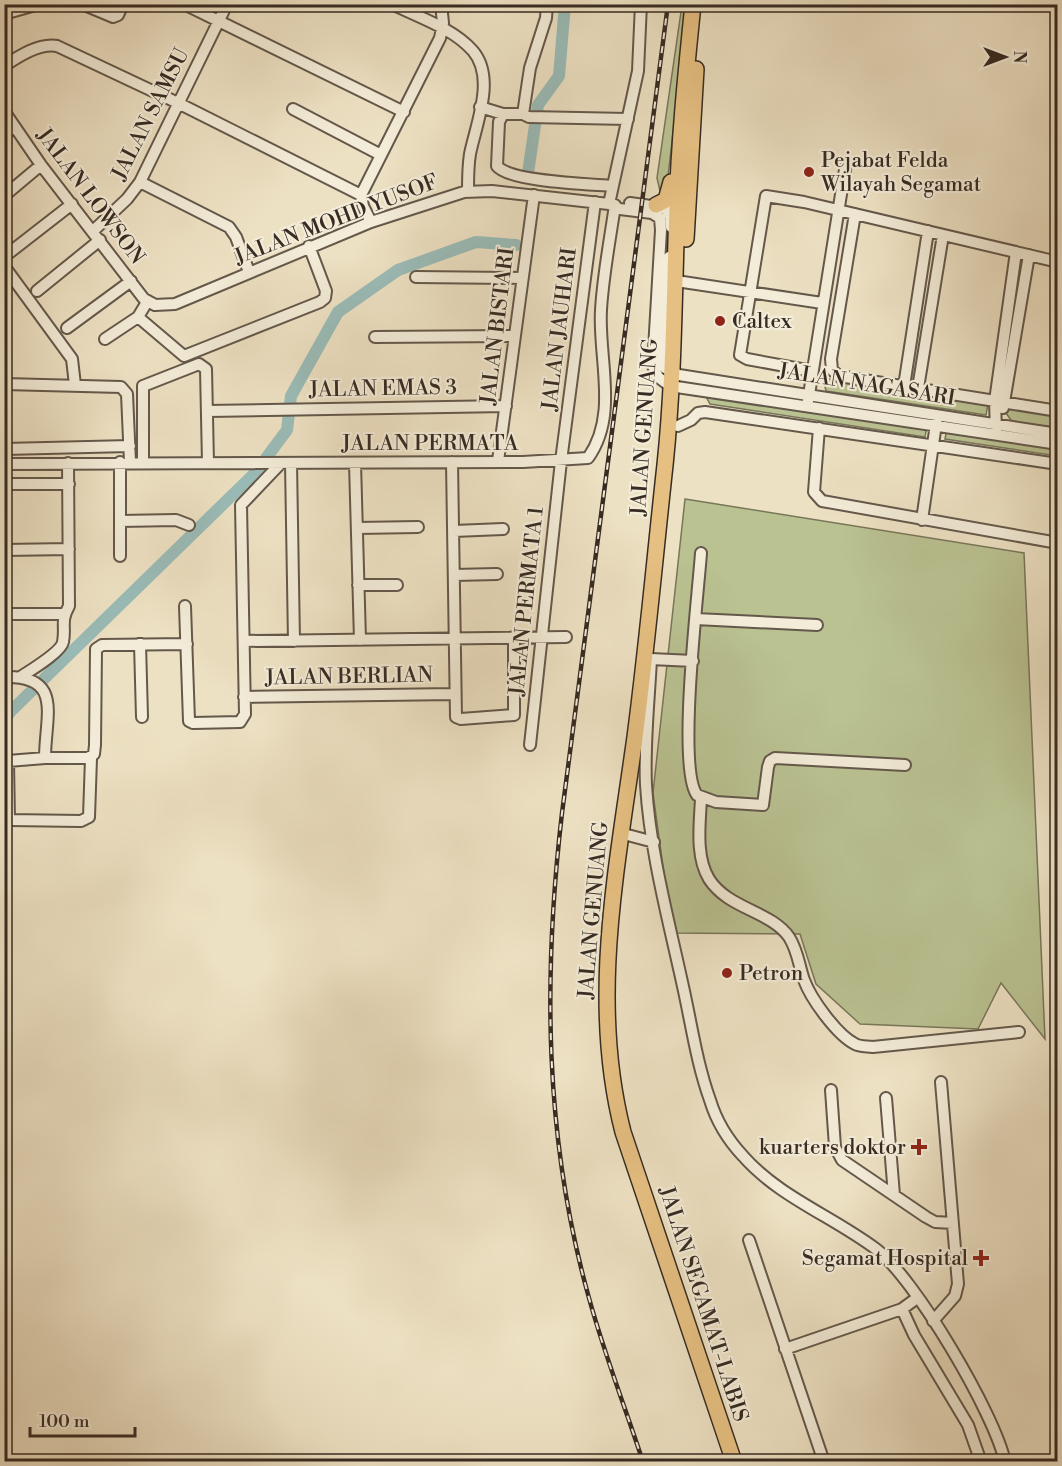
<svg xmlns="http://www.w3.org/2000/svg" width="1062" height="1466" font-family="'Libre Bodoni',serif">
	<rect width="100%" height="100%" fill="#ede1c3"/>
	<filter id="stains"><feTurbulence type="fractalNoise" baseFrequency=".00333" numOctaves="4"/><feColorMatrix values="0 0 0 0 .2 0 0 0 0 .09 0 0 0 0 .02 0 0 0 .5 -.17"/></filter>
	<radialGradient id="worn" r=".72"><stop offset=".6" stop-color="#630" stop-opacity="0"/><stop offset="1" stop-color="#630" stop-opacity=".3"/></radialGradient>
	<path fill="#bac292" stroke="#78765a" stroke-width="1.5" d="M682,5H688L666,193L660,191L657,178Z
		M829,379L988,404L986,415L826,391L824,382Z
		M705,395L927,425L925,437L710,404Z
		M1012,407L1057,415V430L1013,423L1006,413Z
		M947,428L1057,446V456L945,439Z
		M685,499L1024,553L1045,1039L1001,983L978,1029L860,1024L816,984L800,934L672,933L653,793Z"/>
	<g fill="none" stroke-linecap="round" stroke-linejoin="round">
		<path stroke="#9abcb8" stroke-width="12" d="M528,173L538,105L559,76L565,4
			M4,722L10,712L255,473L287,430L291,396L338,312L398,270L476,242L516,245"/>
		<g stroke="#64584b" stroke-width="14">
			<path id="minor" d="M82,4L113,17L118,15L123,4
				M184,4L404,112
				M392,4C418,17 453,28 473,51C496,78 476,124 470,154C468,166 468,179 468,191
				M4,14L39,4
				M4,66C19,56 39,43 57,46L178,103L361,195
				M480,107L503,114H523L529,117L628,119
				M293,109L381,155
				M4,111L41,165L144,299L155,305L175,304L371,222L464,192L492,191L609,204L620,209L652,213L660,218L661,230L653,366L658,377L670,386L1058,444
				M503,114L499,122L497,166C510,182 590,184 613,186
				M523,114L530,68L546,18L547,4
				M4,134L15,127
				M140,182L229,227L236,237L249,272
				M4,196L41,165
				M630,203L665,208L670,215L671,227
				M609,204L638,71L641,4
				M855,214L831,359L832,370L839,376L1058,411
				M371,222L363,206L361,195L440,38L443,23L441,4
				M93,231L127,199L140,182L227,4
				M9,253L72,204
				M669,257L661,362L665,368L679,375L1058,434
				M4,266L72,359L75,385
				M416,277L522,278
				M683,282L822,303
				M37,291L100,240
				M138,317L184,356L320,302L325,298L326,291L309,246
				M67,328L131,281
				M375,337L515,336
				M105,339L138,317L147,302
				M812,371L747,359L740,355L766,196L804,202L1058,262
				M4,384L121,387L127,394L130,462
				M904,386L928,231
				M918,388L943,235
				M808,401L846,163
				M1003,408L1029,255
				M207,411L506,406
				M678,426L691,420L698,413L705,412L1058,464
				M819,428L814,492L822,501L1058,543
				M996,431L995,401L1016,252
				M4,449L130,446
				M498,461L534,195
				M143,462V386L199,364L206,369L208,463
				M452,462L456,717L461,719L514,715V637
				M291,463L294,641
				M355,463L360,640
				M4,464L523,462L588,458C619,415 598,358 601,310C603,275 610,240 615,205
				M4,484H69
				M922,520L937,417
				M120,521L176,520L189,525
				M357,528L418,527
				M454,531L503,529
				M4,550L69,549
				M701,553C698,596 677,768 697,795L716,802L763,805L768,767L770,761L775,758L905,765
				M120,556V462
				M454,575L497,574
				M358,585H397
				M185,606L189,721L193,723L240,722L245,714L241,505L281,463
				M4,614H63
				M696,619L817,625
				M244,641L566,637
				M140,644L142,717
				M693,661L651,659C649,701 644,744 646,785C650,851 668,918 682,982C691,1021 696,1061 710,1100C716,1120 728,1140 743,1156C779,1197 832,1216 876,1249C914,1277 995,1414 1005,1462
				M22,676C31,670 61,652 63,642C66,626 60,622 69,606L68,463
				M4,677C64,675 45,716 45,758H88L94,754L95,745L96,649L102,645L187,644
				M244,697L454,694
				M530,745L561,461L595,202
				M45,758L8,761L9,820L81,821L89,817L91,758
				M701,798C700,823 695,856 709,879C728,909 771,911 789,937C798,951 799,966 804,980C811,999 837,1035 855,1044C860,1047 867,1046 873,1047L1019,1032
				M620,833L654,842
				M831,1090L835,1147L842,1160L926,1217L935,1222L953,1223
				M886,1098L894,1195
				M749,1240L824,1462
				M902,1309L914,1335L968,1425L981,1462
				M933,1321L955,1296L958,1284L941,1082
				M785,1349L902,1309L917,1298"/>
		</g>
		<g stroke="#372b23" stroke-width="18">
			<path id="highway" d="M693,4C686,73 679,140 677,209C674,294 674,380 665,465C655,556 647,646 635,737C617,869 589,1000 623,1132L734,1462
				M656,205L666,200L671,182
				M686,239L696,69"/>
		</g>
		<use href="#minor" stroke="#f3ecd8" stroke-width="10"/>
		<use href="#highway" stroke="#e6c082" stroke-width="15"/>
		<g stroke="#372b23" stroke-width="4.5">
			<path id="rail" d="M643,1462C625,1407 604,1353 589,1298C544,1138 543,976 562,813L668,4"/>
		</g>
		<use href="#rail" stroke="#f3ecd8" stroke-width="2" stroke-dasharray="7" stroke-linecap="butt"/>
	</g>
	<g fill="#8f2418" stroke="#f3ecd8" stroke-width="2">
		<circle cx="809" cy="172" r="6"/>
		<circle cx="720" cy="321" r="6"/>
		<circle cx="727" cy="973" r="6"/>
		<path d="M916 1138h6v6h6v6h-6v6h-6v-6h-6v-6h6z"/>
		<path d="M978 1249h6v6h6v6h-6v6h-6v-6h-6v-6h6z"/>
	</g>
	<g text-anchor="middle" stroke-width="4.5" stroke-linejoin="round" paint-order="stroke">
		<g font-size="21" fill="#372b23" stroke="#f3ecd8">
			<text transform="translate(150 114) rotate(-63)" y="7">JALAN SAMSU</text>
			<text transform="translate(91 196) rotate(53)" y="7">JALAN LOWSON</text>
			<text transform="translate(336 219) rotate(-21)" y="7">JALAN MOHD YUSOF</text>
			<text transform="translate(497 326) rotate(-83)" y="7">JALAN BISTARI</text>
			<text transform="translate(559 329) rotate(-83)" y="7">JALAN JAUHARI</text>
			<text transform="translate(867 384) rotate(9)" y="7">JALAN NAGASARI</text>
			<text transform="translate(383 388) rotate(-1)" y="7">JALAN EMAS 3</text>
			<text transform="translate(644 427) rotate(-86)" y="7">JALAN GENUANG</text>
			<text x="430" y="450">JALAN PERMATA</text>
			<text transform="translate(526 601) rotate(-84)" y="7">JALAN PERMATA 1</text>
			<text transform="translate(349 676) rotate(-1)" y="7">JALAN BERLIAN</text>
			<text transform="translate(593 910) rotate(-85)" y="7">JALAN GENUANG</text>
			<text transform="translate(704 1304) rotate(72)" y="7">JALAN SEGAMAT-LABIS</text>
		</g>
		<g font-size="21" fill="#372b23" stroke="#f3ecd8" text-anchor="start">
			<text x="821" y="167">Pejabat Felda<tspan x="821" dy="24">Wilayah Segamat</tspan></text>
			<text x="732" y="328">Caltex</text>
			<text x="739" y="980">Petron</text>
			<text x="906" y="1154" text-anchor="end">kuarters doktor</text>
			<text x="968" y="1265" text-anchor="end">Segamat Hospital</text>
		</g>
	</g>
	<rect width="1062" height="1466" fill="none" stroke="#ede1c3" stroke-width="24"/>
	<rect x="6" y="6" width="1050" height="1454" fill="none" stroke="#372b23" stroke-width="3"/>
	<rect x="12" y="12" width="1038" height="1442" fill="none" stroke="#372b23" stroke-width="1.5"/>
	<g transform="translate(1005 57) rotate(90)" stroke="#f3ecd8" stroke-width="4.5" paint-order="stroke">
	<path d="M0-4.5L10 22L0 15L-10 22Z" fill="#372b23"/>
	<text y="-9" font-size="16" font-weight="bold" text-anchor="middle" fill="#372b23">N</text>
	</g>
	<path d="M30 1427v9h105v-9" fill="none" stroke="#372b23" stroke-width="3"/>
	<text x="39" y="1427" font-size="18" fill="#372b23" stroke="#f3ecd8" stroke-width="4.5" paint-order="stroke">100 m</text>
	<rect width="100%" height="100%" filter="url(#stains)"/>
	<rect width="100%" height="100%" fill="url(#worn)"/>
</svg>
